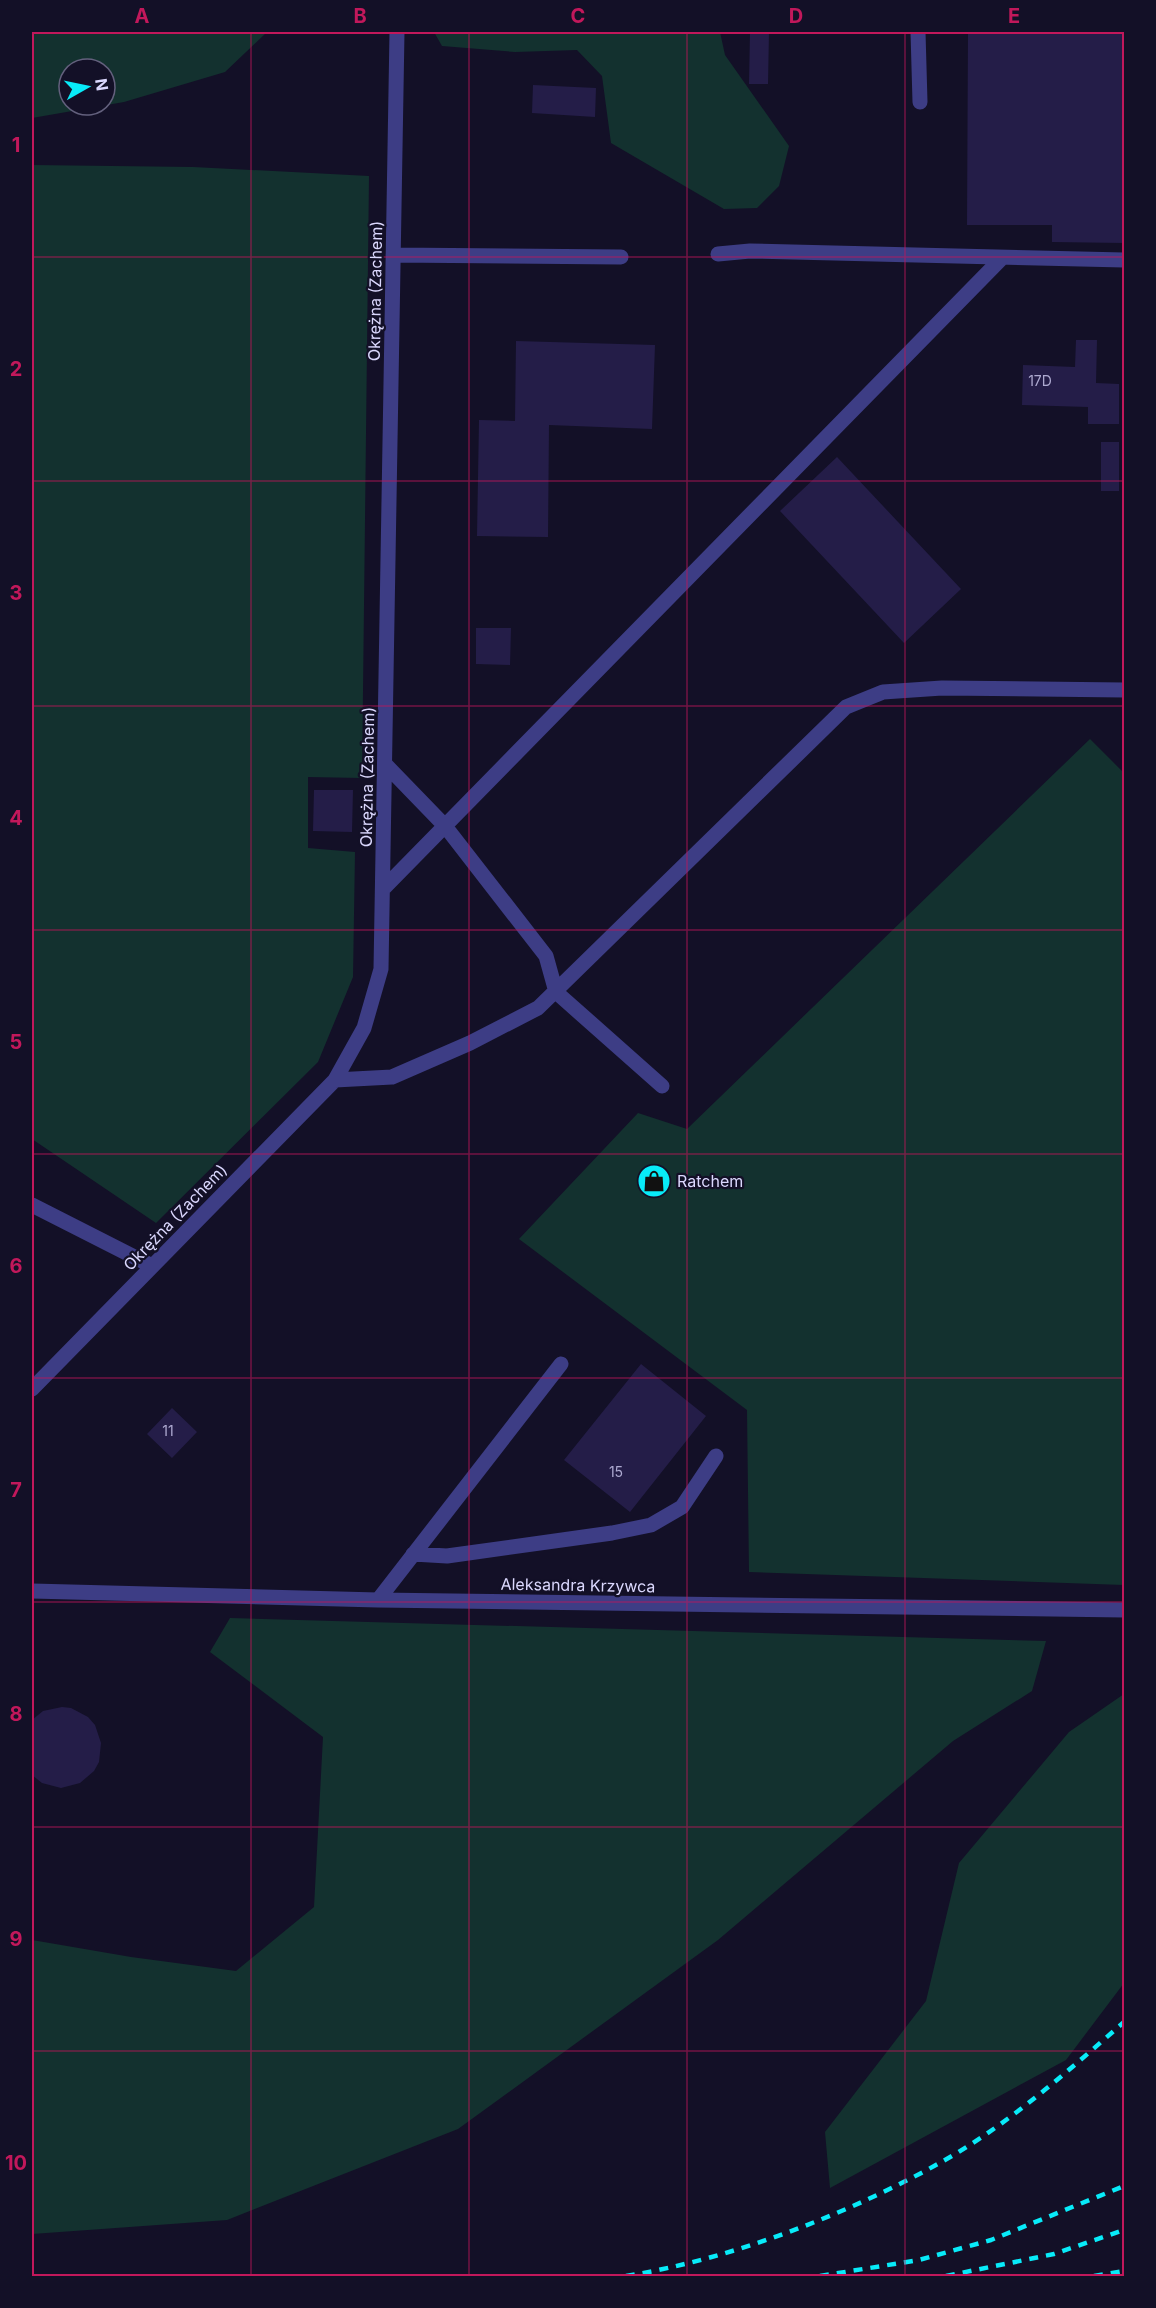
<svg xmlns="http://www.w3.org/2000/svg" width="1156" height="2308" font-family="Inter,sans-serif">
	<rect width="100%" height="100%" fill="#131027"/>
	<path fill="#13312f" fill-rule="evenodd" d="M32,32H267L225,72L124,102L32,118ZM69,69H105V105H69Z
		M434,32H720L725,55L789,146L779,186L757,208L724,209L611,143L602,76L577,50L515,52L442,46Z
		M32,165L193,167L369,176L362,778L308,777V848L355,852L353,977L318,1062L156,1223L32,1139Z
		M1090,739L1124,773V1585L749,1572L747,1410L519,1239L638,1113L687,1129Z
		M230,1618L1046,1641L1032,1691L953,1741L718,1940L458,2129L227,2220L32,2234V1940L131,1957L236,1971L314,1907L323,1737L210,1652Z
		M1124,1694V1983L1066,2060L830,2188L825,2132L926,2001L959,1863L1069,1732Z"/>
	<path fill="#241d48" d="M750,32H769L768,84H749Z
		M968,32H1124V243L1052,242V225H967Z
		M533,85L596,88L595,117L532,113Z
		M1076,340H1097L1096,383L1119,384V424H1088V407L1022,405L1023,365L1075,367Z
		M516,341L655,345L652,429L549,425L548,537L477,536L479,420L515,421Z
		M1101,442H1119V491H1101Z
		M837,457L961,589L904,643L780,511Z
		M476,628H511L510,665L476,664Z
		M314,790H353L352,832L313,831Z
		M641,1364L706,1416L630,1512L564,1460Z
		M172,1408L197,1432L172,1458L147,1434Z
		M62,1707L71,1708L88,1717L95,1725L101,1743L99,1762L94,1771L80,1783L61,1788L42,1783L32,1775V1720L43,1711Z"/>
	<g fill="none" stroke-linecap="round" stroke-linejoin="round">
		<path stroke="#3d3d85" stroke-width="15" d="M918,32L920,102
			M718,254L750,251L1124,260
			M393,255L621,257
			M385,764L445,826L546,956L556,992L662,1086
			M383,889L1002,258
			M335,1080L392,1077L470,1043L538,1008L846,707L883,692L942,688L1124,690
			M32,1205L152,1266
			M32,1389L335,1080L364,1028L381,969L397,32
			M413,1554L447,1556L612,1533L651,1525L682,1507L716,1456
			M32,1591L378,1600L1124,1610
			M378,1600L561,1364"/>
		<path stroke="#08ebf9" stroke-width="4.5" stroke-dasharray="9 8" stroke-linecap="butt" d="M626,2276C732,2259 851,2213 945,2160C1010,2123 1068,2071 1124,2022
			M820,2276L919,2260L991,2240L1124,2186
			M946,2276L1054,2254L1124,2230
			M1094,2276L1124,2271"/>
	</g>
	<path fill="none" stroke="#c2185b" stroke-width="1.5" stroke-opacity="0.55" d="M251,32V2276M469,32V2276M687,32V2276M905,32V2276M32,257H1124M32,481H1124M32,706H1124M32,930H1124M32,1154H1124M32,1378H1124M32,1602H1124M32,1827H1124M32,2051H1124"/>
	<defs>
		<g id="shop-disc" transform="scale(1.725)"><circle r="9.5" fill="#08ebf9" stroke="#131027"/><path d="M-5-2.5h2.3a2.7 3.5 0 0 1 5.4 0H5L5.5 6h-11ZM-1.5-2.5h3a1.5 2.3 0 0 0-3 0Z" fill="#111"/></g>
	</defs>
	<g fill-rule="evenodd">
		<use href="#shop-disc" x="654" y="1181"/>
	</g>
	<g text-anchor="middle" stroke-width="4.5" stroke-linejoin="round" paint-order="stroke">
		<g font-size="14" fill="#ada9d0">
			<text x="1040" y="386">17D</text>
			<text x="168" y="1436">11</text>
			<text x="616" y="1477">15</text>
		</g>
		<g font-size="16" fill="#dbd8fe" stroke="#131027">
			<text transform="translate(375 291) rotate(-89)" y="6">Okrężna (Zachem)</text>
			<text transform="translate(367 777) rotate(-89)" y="6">Okrężna (Zachem)</text>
			<text transform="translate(175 1217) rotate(-46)" y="6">Okrężna (Zachem)</text>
			<text transform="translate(578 1585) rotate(1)" y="6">Aleksandra Krzywca</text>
		</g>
		<g font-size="16" fill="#dbd8fe" stroke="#131027" text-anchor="start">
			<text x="677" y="1187">Ratchem</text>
		</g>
	</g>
	<rect width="1156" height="2308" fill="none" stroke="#131027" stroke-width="66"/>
	<g transform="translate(87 87) rotate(81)"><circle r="28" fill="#131027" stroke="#63607d" stroke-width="1.5"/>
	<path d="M0-4.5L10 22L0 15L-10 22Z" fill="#08ebf9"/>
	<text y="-9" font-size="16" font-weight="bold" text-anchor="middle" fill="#dbd8fe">N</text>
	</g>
	<rect x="33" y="33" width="1090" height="2242" fill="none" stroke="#c2185b" stroke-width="2"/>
	<g font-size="20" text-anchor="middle" font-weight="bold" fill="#c2185b">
		<text x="142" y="23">A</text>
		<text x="360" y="23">B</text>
		<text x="578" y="23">C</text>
		<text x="796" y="23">D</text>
		<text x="1014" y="23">E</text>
		<text x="16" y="152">1</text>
		<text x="16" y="376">2</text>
		<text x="16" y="600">3</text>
		<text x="16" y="825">4</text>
		<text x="16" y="1049">5</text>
		<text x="16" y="1273">6</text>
		<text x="16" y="1497">7</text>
		<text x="16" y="1721">8</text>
		<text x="16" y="1946">9</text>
		<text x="16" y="2170">10</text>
	</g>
</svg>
